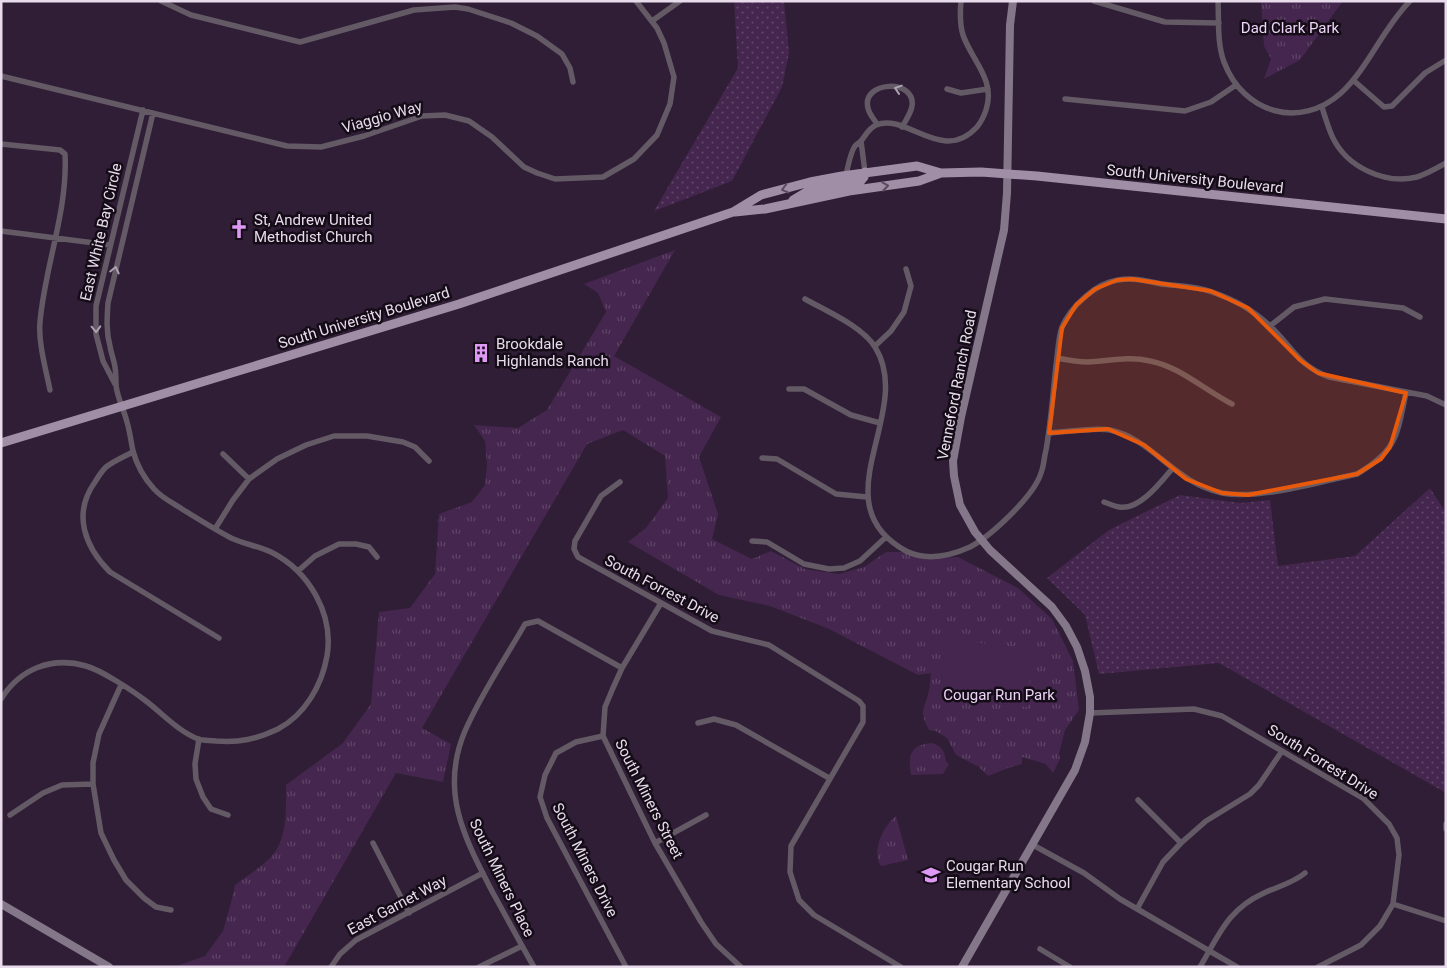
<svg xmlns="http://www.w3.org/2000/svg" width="1447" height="968" font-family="Roboto,sans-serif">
	<defs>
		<pattern id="grass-dots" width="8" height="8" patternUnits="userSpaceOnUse" patternTransform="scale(1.25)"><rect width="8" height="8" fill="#45264e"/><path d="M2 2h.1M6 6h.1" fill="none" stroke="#604568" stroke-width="1.8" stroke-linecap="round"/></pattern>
		<pattern id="park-tufts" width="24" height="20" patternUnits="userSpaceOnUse" patternTransform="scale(1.25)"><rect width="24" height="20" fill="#45264e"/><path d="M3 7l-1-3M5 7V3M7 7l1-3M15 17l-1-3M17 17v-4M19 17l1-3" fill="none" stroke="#604568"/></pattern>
	</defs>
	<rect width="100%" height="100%" fill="#301e36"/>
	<path fill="url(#grass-dots)" d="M734,1H784L789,53L782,87L732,181L654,211L738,68Z
		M1430,488L1446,513V793L1219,663L1099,674L1085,615L1047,578L1109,530L1180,495L1240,503L1270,500L1278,566L1355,556Z"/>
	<path fill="url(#park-tufts)" d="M1261,1H1343L1300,60L1264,79L1271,59L1264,46Z
		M675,250L614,356L721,417L699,457L718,514L712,539L752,559L771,551L805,569L839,574L864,567L886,552H908L934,558L958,557L1018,588L1052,619L1073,661L1079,710L1065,730L1059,754L1060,759L1053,773L1046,764L1022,757V764L1008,768L988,776L979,767L956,755L947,738L936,731L929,730C918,709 925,710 929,690C930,685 930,679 931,673L918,675L829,629L770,606L719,595L628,542L646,528L668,498L665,456L623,430L587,444L422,728L451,744L443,782L396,773L284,967H174L205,956L223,931L233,895L235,885C246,876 262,867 272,856C288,837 286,809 286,785L343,743L371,704L379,612L410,608L435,574L439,514L472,502L485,485L487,465L485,441L474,425L518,428L547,410L606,312L598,293L584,284Z
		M932,743C942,746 945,751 946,762L949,764L943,774L911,775C908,755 910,745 932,743Z
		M896,816L908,860L881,866C871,852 883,826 896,816Z"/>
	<path fill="#45264e" d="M946,639L1033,649L1027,707L939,698Z"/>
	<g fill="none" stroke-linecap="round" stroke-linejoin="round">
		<path stroke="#635a66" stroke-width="5.5" d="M161,1L191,15L300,42L414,10L455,7L468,9L511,23L537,36L562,54L570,68L573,82
			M1094,1L1165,22L1219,23
			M1218,1C1219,21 1217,43 1224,62C1243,113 1300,130 1341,93C1369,67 1383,28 1410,1
			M652,21L680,1
			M1,76L287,146L321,147L364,136L422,116L445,115L469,121L492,137L524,167L537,173L555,179L603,177L634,159L657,135L670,104L674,77L664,43L657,28L636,1
			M1353,80L1384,107L1392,106L1425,73L1446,60
			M947,89L961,93L988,89
			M1065,99L1185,111L1211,102L1236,85
			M1322,107C1325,117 1328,127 1332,136C1346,167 1385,185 1417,177C1427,174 1437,168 1446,163
			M877,124C874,119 869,114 868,108C861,81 916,78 912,106C911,113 906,120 902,127
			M861,141L865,172
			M1,144L60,150L65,154C68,211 45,265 40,322C38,342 46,370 50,390
			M846,175C848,167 850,153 855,146C857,144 859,143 861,141C866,135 868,129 876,125C906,112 942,165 977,127C981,122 984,116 986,110C996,80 972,61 963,35C960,25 960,12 961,1
			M1,231L110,245
			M805,299C826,311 862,326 875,347C916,412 818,503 906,551C926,561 950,556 970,547C991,536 1034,496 1041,473C1044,466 1044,457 1046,450C1051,422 1053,393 1056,365C1058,353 1058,338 1062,327C1071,306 1096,283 1118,280C1132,277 1147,281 1161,284C1177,286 1196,286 1212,292C1233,299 1253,310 1269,325C1292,346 1297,365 1329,377L1427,396L1446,405
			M1270,326L1294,307L1325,299L1403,308L1420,317
			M875,346L891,331L904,312L911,286L906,269
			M1057,358C1067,360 1078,362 1088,362C1109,361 1129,356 1150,361C1181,367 1204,390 1232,404
			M115,384L103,361L96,334V306L143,110
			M789,389H804L851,415L880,423
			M1049,433C1063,432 1097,427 1110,430C1153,439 1174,483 1222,493C1259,500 1319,482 1357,474C1397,451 1397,435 1406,393
			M133,452C125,456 114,461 106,467C102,471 98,477 95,482C72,514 85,547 110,572L219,638
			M223,454L249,479
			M762,458L777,459L836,494L867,497
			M620,482L601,496L575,541L574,549L578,557L712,631L769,645L859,701L863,706V722L791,846L790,872L799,900L814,915L901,967
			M1104,502C1109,504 1114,506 1119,507C1139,511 1161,482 1172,469
			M215,529L233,500L249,479L277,459L306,445L334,436H367L403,442L415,447L429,461
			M752,541L767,542L804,564L829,569L844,568L860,561L886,537
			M298,571L315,556L339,544H356L369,547L377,557
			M661,603L622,668L613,688L605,707L603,736L655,843L701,922L716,944L741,967
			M121,685L99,734L93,763V784L101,833L114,860L126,880L144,898L156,907L171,910
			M1,699C20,669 51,656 86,666C101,670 133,691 146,701C163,714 178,731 198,739C203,741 210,740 216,741C239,743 257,739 278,729C305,715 322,685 327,656C334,614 309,571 271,552C258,546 244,544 231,538C214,529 198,519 182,509C173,503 162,498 154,489C144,478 137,466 133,451C131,442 130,432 127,422C124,410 117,397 116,385C116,379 116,373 115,367C114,360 111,353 110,346C106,332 107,318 108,303L153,113
			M1090,713L1194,709L1222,716L1364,799L1389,824L1397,838L1399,855L1393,904L1380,926L1361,945L1318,967
			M698,723L714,719L736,725L829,778
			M603,736L576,742L556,753L545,775L540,797L547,818L626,967
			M199,739L195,764L196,779L203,797L211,809L228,815
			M1138,800L1181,843
			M10,815L43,793L62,785L93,784
			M1446,824V829
			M373,843L409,913
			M655,843L706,815
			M1033,845L1084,873L1120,899L1237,967
			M1393,904L1446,921
			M1137,909L1163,862L1181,843L1206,821L1250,794L1259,785L1282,751
			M1040,949L1070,967
			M331,967L340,954L356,940L483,873
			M479,967L522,946
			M534,967C520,943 507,918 493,893C465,839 439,792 465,731C481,694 505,659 525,624L538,621L622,668
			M1200,967C1219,935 1228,909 1264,893C1279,886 1293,883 1305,873"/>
		<path stroke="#85778a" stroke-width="8" d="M1,904L109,967
			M962,967L1075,770L1085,742L1090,713V697L1085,671L1077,647L1066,626L1052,607L990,550L975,532L960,505L954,476L953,461L961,417L1004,230L1007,193L1010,25L1013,1"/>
		<path stroke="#a08da6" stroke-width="9" d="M793,200L808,191L860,182L864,177L865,172
			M735,212L765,209L849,191L919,181L941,173L981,172L1037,176L1446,219
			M1,443L459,304L733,212L761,195L810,182L842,176L917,166L941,173"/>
	</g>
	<defs><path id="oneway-chevron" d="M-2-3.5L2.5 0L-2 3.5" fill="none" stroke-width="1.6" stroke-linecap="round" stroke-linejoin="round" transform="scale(1.25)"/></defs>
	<g stroke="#aca2b0">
		<use href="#oneway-chevron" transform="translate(898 89) rotate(-162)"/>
		<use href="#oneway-chevron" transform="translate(115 270) rotate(-77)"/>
		<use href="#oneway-chevron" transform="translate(96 329) rotate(88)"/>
	</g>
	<g stroke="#5a4c5e">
		<use href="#oneway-chevron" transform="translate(885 186) rotate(-8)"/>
		<use href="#oneway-chevron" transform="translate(785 189) rotate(165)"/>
	</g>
	<path fill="#e8590c" fill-opacity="0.2" stroke="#e8590c" stroke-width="4" stroke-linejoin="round" d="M1132,279L1211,291L1248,308L1300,360L1318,373L1406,393L1390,447L1381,459L1357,474L1248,495L1222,493L1186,479L1144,445L1108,429L1049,433L1062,328L1076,305L1095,289L1117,280Z"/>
	<defs>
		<g id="church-bare" transform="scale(1.5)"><path d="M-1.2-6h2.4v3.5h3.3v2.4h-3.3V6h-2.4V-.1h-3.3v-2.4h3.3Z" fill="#dd99f3" stroke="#140c16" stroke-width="2.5" paint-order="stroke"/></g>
		<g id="building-bare" transform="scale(1.5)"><path d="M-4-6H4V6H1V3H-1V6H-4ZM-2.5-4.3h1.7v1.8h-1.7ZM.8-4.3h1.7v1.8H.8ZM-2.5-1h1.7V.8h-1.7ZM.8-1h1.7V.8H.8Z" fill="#dd99f3" stroke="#140c16" stroke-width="2.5" paint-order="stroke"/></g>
		<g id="school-bare" transform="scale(1.5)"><path d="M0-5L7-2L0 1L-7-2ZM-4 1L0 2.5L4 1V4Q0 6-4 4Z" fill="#dd99f3" stroke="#140c16" stroke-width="2.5" paint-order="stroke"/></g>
	</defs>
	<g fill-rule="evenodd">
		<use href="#church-bare" x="239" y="229"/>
		<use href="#building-bare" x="481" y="353"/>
		<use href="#school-bare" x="931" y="875"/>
	</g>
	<g text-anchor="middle" stroke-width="5" stroke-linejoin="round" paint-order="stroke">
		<g font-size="15" fill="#eed4f8" stroke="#140c16">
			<text x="1290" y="33">Dad Clark Park</text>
			<text x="999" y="700">Cougar Run Park</text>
		</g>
		<g font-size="15" fill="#e8dcec" stroke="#140c16">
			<text transform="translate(382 117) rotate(-16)" y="5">Viaggio Way</text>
			<text transform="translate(1195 179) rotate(6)" y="5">South University Boulevard</text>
			<text transform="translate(101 232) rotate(-77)" y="5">East White Bay Circle</text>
			<text transform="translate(364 318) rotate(-17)" y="5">South University Boulevard</text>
			<text transform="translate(957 385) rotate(-79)" y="5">Venneford Ranch Road</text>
			<text transform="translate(662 589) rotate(28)" y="5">South Forrest Drive</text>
			<text transform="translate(1323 762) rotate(32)" y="5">South Forrest Drive</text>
			<text transform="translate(649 799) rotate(63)" y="5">South Miners Street</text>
			<text transform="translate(585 860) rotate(63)" y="5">South Miners Drive</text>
			<text transform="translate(502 878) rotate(64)" y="5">South Miners Place</text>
			<text transform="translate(397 905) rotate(-28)" y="5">East Garnet Way</text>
		</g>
		<g font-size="15" fill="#e8dcec" stroke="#140c16" text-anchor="start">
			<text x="254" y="225">St, Andrew United<tspan x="254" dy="17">Methodist Church</tspan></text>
			<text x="496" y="349">Brookdale<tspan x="496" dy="17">Highlands Ranch</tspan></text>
			<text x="946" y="871">Cougar Run<tspan x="946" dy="17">Elementary School</tspan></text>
		</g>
	</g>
	<rect width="1447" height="968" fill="none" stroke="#e8dcec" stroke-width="5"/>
</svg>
